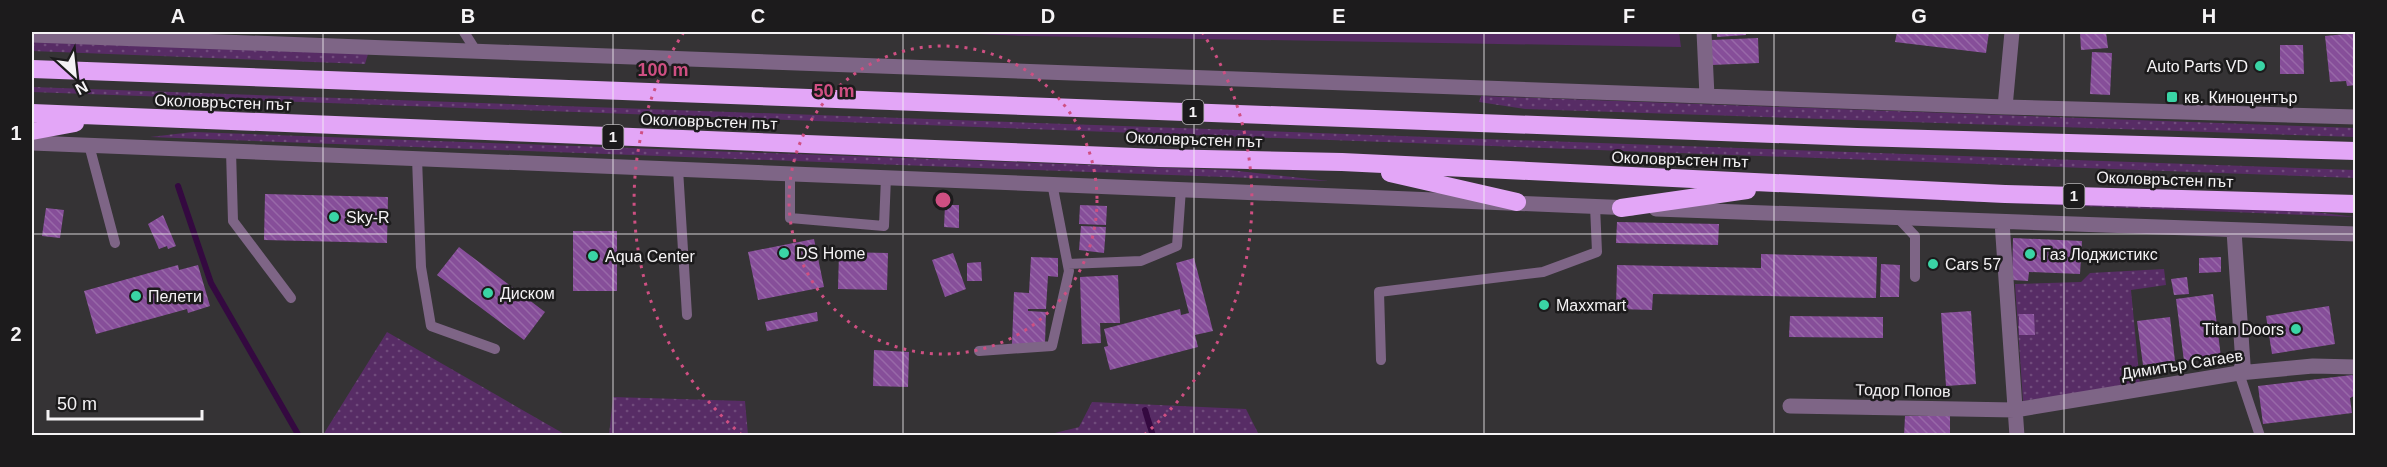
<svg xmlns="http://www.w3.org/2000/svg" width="2387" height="467" font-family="Arial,sans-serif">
	<defs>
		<pattern id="grass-dots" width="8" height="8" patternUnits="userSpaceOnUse" patternTransform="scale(1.5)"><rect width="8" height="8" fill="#572c65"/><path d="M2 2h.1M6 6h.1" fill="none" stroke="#704b7c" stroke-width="1.8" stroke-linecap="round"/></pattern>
		<pattern id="building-back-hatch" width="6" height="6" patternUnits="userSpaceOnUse" patternTransform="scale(1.5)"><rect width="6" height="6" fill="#864e99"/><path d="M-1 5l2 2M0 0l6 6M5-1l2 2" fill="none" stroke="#9868a8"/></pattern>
	</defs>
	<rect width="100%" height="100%" fill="#353335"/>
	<path fill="url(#grass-dots)" d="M32,42L368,54L365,64L32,51Z
		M32,87L2355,170L2356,178L32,92Z
		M1481,96L2355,128L2356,137L1525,109L1479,102Z
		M193,132L1229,170L1329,181L150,137Z
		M1963,195L2266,206L2356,217L1862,197Z
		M2164,269L2166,285L2131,290L2140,384L2023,401L2015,284L2081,282L2090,273Z
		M387,332L566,435H323Z
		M613,397L745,401L748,435H609Z
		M1092,402L1246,409L1259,435H1047L1079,427Z"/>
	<path fill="#572c65" d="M936,32H1679L1681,47L1024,36Z"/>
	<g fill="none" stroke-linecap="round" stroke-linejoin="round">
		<path stroke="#340940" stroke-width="6" d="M178,186L211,283L299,436
			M1145,410L1153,436"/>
	</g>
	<path fill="url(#building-back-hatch)" d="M1717,32H1746V35L1717,37Z
		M1897,32H1989L1986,53L1895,42Z
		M2080,32H2106L2108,48L2081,50Z
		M2356,33V85L2347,86L2346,81L2330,82L2325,36Z
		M1758,38L1759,63L1712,65L1711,40Z
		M2280,45H2303L2304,74H2280Z
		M2092,52L2112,53L2110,95L2090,94Z
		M265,194L388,197L387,243L264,240Z
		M945,205H959V228L944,227Z
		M1080,205L1107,206L1106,225L1079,224Z
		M46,208L64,210L60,238L42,236Z
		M163,215L176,246L168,249L167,246L159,249L148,224Z
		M1617,222L1719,224L1718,245L1616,243Z
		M1081,226L1106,227L1104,253L1079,250Z
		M573,231H617V291H573Z
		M2013,238L2082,241L2080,274L2029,272L2028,281L2012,280Z
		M814,239L824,287L758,300L748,252Z
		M459,247L545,312L524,340L437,275Z
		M839,252L888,253L887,290L838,289Z
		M953,253L966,289L945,297L932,260Z
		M1761,254L1877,257L1876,298L1653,294L1652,310L1616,309L1617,265L1761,268Z
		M1031,257L1058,258V277L1048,276L1046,309H1028V311L1046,312L1045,344H1012L1014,292L1029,293Z
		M2221,257V272L2199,273V258Z
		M1194,258L1213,331L1195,335L1198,347L1110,370L1104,347L1108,346L1104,329L1180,309L1181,315L1189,313L1176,263Z
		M981,262L982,281H967V263Z
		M1881,264L1900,265L1899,297H1880Z
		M178,265L179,270L198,265L210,306L188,313L187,309L96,334L84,291Z
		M1118,275L1120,323H1100L1101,343L1082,344L1080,277Z
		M2187,277L2189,294L2174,295L2171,279Z
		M2213,294L2221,357L2184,361L2176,299Z
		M2329,306L2335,344L2272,354L2266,316Z
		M1971,311L1976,384L1946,386L1941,313Z
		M817,312L818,321L767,331L765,322Z
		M2019,314H2034L2035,335H2019Z
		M1790,316L1883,317V338L1789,337Z
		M2170,317L2175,361L2143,365L2137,321Z
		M874,350L909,352L908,387L873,386Z
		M2352,375L2356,377V395L2350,398L2352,413L2263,424L2258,386Z
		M1905,416H1950V436H1904Z"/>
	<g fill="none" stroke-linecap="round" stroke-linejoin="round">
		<path stroke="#7e6586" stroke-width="10" d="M464,32L476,51
			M89,145L115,243
			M231,151L233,221L291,298
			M417,158L421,267L431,326L495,349
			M678,169L687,315
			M790,173V218L884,226L886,177
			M1898,218L1915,236V277
			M1068,264L1141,261L1177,246L1181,189
			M979,351L1052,346L1069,271L1052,183
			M1381,360L1379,292L1543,272L1597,252L1595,206
			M2239,373L2260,436"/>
		<path stroke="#7e6586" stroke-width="15" d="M1704,32L1707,96
			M32,35L2005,107L2356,117
			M2005,107L2012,32
			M32,143L1632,208
			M1656,209L2356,234
			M2002,222L2017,436
			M2234,231L2243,364L2239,373
			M1790,406L2015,410L2239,373L2313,366L2356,367"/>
		<path stroke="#e3a6f7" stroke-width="18" d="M32,69L1857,137L2356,151
			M32,113L1159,158L1342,162L2005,194L2356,204
			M32,131L75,123
			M1390,173L1517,202
			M1621,208L1747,190"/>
	</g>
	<path fill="none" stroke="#f5f3f5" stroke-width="1.5" stroke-opacity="0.55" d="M323,32V436M613,32V436M903,32V436M1194,32V436M1484,32V436M1774,32V436M2064,32V436M32,234H2356"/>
	<g fill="none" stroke="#cf4f82" stroke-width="3" stroke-dasharray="3 6">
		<circle cx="943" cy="200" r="154"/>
		<path d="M742 435A309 309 0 0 1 684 32M1202 32A309 309 0 0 1 1144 435"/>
	</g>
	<g fill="#3ad4a5" stroke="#1c1b1c" stroke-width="2">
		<circle cx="2260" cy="66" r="6"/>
		<rect x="2166" y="91" width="12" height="12" rx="3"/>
		<circle cx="334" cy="217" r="6"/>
		<circle cx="784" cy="253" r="6"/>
		<circle cx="2030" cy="254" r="6"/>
		<circle cx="593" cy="256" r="6"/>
		<circle cx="1933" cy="264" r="6"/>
		<circle cx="488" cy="293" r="6"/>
		<circle cx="136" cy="296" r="6"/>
		<circle cx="1544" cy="305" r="6"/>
		<circle cx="2296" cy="329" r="6"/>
	</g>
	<g text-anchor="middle" stroke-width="5" stroke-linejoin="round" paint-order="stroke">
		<g fill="#1c1b1c" stroke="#b4b2b4" stroke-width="1.5">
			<rect x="1182.5" y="100" width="21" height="24" rx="4.5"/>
			<rect x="602.5" y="125" width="21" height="24" rx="4.5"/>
			<rect x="2063.5" y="184" width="21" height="24" rx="4.5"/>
		</g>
		<g font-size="15" font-weight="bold" fill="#f5f3f5">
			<text x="1193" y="117">1</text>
			<text x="613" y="142">1</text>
			<text x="2074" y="201">1</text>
		</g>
		<g font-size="16" fill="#f5f3f5" stroke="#1c1b1c" text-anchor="start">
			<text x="2248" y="72" text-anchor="end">Auto Parts VD</text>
			<text x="2184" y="103">кв. Киноцентър</text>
			<text x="346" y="223">Sky-R</text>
			<text x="796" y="259">DS Home</text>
			<text x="2042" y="260">Газ Лоджистикс</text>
			<text x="605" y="262">Aqua Center</text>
			<text x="1945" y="270">Cars 57</text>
			<text x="500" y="299">Диском</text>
			<text x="148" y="302">Пелети</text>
			<text x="1556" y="311">Maxxmart</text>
			<text x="2284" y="335" text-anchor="end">Titan Doors</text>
		</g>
		<g font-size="16" fill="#f5f3f5" stroke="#1c1b1c">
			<text transform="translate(223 102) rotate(2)" y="6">Околовръстен път</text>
			<text transform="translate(709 121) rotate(2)" y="6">Околовръстен път</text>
			<text transform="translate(1194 139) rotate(2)" y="6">Околовръстен път</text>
			<text transform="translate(1680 159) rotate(2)" y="6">Околовръстен път</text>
			<text transform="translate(2165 179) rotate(2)" y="6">Околовръстен път</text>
			<text transform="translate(2182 364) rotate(-9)" y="6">Димитър Сагаев</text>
			<text transform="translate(1903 390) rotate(1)" y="6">Тодор Попов</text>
		</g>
	</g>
	<circle cx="943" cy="200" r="9" fill="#cf4f82" stroke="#1c1b1c" stroke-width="3"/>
	<g font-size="18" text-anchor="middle" font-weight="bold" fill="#cf4f82" stroke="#1c1b1c" stroke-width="5" stroke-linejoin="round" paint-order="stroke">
		<text x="663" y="76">100 m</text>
		<text x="834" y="97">50 m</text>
	</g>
	<rect width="2387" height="467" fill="none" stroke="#1c1b1c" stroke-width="66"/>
	<g transform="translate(75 75) rotate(153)" stroke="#1c1b1c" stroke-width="4.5" paint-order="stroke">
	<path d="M0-4.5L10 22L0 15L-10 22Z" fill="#f5f3f5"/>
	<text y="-9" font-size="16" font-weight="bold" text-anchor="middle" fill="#f5f3f5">N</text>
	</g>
	<path d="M48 410v9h154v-9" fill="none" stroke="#f5f3f5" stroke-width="3"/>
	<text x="57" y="410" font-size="18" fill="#f5f3f5" stroke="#1c1b1c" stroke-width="4.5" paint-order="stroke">50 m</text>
	<rect x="33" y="33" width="2321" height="401" fill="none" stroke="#f5f3f5" stroke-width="2"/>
	<g font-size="20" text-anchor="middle" font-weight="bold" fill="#f5f3f5">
		<text x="178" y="23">A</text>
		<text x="468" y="23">B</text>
		<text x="758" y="23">C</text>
		<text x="1048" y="23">D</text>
		<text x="1339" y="23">E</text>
		<text x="1629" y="23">F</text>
		<text x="1919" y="23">G</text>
		<text x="2209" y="23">H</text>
		<text x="16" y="140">1</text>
		<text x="16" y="341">2</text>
	</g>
</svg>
